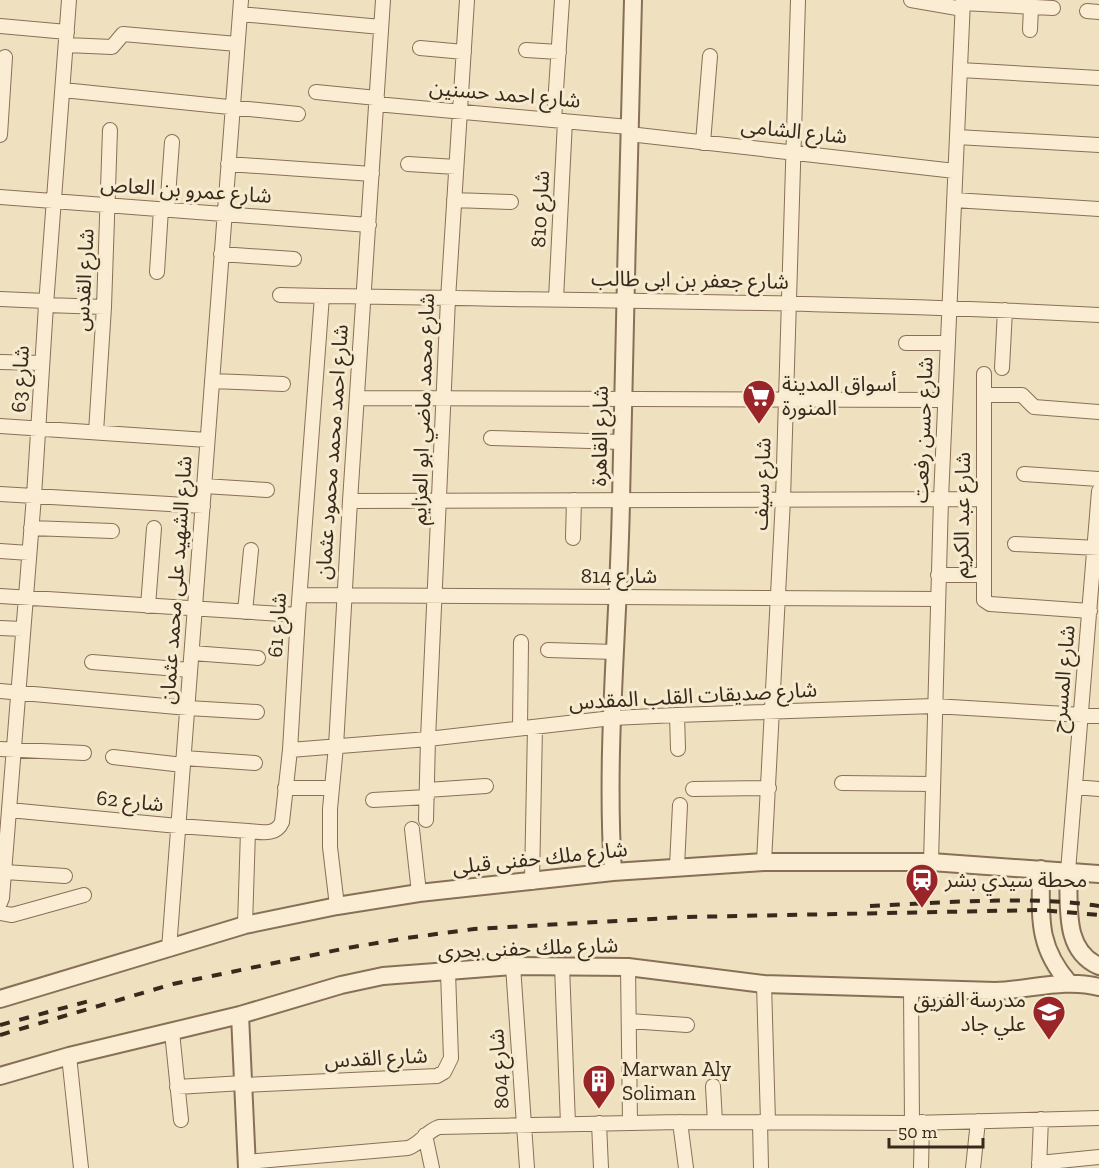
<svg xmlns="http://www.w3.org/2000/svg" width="1099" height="1168" font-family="'Zilla Slab','Noto Sans Arabic',serif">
	<rect width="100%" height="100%" fill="#efe0bf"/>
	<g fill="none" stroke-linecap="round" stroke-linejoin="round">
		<g stroke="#887057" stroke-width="16">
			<path id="minor" d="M911,0L963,9
				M963,3L1053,8
				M1087,11L1099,12
				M240,14L381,27
				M0,26L67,32
				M1030,30L1031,7
				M66,45L112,47L123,34L237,44
				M420,48L464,52
				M526,50L559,52
				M960,70L1099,78
				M63,90L298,114
				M316,92L377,98
				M376,104L629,127
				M554,120L562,0
				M629,134L955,171
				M0,135L5,57
				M957,137L1099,145
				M703,143L710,56
				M228,164L372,174
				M408,164L456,167
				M0,197L369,225
				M454,200L511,202
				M954,200L1099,209
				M167,210L172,142
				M221,254L294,259
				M157,272L161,209
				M280,295C553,301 826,300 1099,315
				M0,299L46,301
				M556,299L565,121
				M46,305L104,307
				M906,343H948
				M0,362L42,363
				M1002,368L1005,310
				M984,374V600L990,604L1090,611
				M212,381L283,384
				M985,395H1022L1034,407L1099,412
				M357,398L945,400
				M0,426L207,440
				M96,432L104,307L110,130
				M491,438L622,442
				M1024,474L1099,479
				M204,486L267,490
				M0,494L203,506
				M350,501L983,499
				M31,528L112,531
				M573,538L574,500
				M1015,544L1099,548
				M0,551L29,553
				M938,575H983
				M300,595L938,599
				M0,596L298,615
				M148,606L154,528
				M245,612L251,550
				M0,628L22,629
				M548,650L615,652
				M192,653L258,658
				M92,662L190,670
				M0,691L188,708L257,712
				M677,715L678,749
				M520,728L521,642
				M0,749L84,753
				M290,750L428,739L612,718L677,715L934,706L1099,716
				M113,757L183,765
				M184,758L255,763
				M842,783L932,784
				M1075,787L1099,789
				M285,788H331
				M693,789L769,788
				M427,790L486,786
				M373,800L427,797
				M9,810L178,826L248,831
				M426,820L428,739L448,299L467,0
				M412,829L419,893
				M764,862L783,499L798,0
				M931,862L941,499L963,0
				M677,866L680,805
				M1068,871L1099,491
				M5,872L65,876
				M532,882L535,727
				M0,903L2,898L34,496L46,305L69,0
				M337,906L330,847V809L336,746L350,501L383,0
				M0,913L12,915L84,895
				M245,925L248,831C261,832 276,836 282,822L290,750L298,615L322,296
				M169,949L241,0
				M513,966L527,1168
				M562,966L568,1124
				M628,967L630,1123
				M764,984L768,1122
				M911,988L912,1123
				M629,1021L687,1025
				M172,1032L181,1120
				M69,1056L81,1168
				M243,1085L437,1076L444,1072L451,1058L448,972
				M713,1086L715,1122
				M177,1087L243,1083
				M680,1122L686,1168
				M760,1122L761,1168
				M599,1123L601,1168
				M425,1135L432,1168
				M247,1162L408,1148C422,1143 425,1132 439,1127L680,1122L912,1123L1099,1118
				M1039,1163L1099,1157
				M921,1168L922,1122
				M973,1168L978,1121
				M1039,1168L1041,1119"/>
		</g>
		<g stroke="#887057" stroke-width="20">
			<path id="tertiary" d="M1041,869C1041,916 1036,945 1069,983
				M1068,871C1070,904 1062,950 1099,966
				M613,872C605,748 619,624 621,500C625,333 628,167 633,0
				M0,999L245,925L337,906L419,893L613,872L764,862H931L1099,874
				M240,1015L247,1168
				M0,1076L69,1056L240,1015L341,985L383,976L513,966L628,967L764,984L995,991C1029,990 1065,978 1099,987"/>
		</g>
		<use href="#minor" stroke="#faedd3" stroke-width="14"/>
		<use href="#tertiary" stroke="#faedd3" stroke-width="16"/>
		<path stroke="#37291c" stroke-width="4" stroke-dasharray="10 10" stroke-linecap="butt" d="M870,906C945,903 1025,895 1099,906
			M0,1025L93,1000
			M0,1035L173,984L347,948L407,938L474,929L686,917L1041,910L1099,915"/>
	</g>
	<defs>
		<g id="supermarket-pin" transform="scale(1.725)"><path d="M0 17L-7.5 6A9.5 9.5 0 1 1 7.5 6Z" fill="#992529" stroke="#f6eacf"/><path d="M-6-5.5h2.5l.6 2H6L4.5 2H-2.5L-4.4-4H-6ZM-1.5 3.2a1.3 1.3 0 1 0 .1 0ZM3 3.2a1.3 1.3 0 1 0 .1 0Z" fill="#fff"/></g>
		<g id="station-pin" transform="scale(1.725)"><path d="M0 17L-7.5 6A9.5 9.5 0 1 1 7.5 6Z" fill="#992529" stroke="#f6eacf"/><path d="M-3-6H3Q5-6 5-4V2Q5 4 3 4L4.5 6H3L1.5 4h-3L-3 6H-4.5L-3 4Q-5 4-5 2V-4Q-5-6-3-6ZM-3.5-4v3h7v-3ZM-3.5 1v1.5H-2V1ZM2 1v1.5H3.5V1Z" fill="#fff"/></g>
		<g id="school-pin" transform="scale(1.725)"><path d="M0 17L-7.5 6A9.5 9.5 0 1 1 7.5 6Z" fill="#992529" stroke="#f6eacf"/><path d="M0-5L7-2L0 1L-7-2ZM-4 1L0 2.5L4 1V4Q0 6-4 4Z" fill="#fff"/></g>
		<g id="building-pin" transform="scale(1.725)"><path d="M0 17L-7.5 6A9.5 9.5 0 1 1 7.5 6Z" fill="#992529" stroke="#f6eacf"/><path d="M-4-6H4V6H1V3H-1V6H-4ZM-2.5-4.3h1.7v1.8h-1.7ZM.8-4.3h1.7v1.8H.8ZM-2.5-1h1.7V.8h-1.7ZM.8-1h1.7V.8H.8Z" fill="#fff"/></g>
	</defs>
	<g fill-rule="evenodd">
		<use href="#supermarket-pin" x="759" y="396"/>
		<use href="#station-pin" x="922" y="880"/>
		<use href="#school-pin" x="1049" y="1012"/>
		<use href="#building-pin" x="599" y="1081"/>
	</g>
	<g text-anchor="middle" stroke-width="6" stroke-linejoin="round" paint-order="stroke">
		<g font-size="21" fill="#37291c" stroke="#f6eacf">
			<text transform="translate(505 94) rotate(5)" y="7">شارع احمد حسنين</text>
			<text transform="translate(794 131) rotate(6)" y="7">شارع الشامى</text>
			<text transform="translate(186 190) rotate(4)" y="7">شارع عمرو بن العاص</text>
			<text transform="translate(540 209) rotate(-87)" y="7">شارع 810</text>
			<text transform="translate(84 280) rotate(-87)" y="7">شارع القدس</text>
			<text transform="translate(690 280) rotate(1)" y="7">شارع جعفر بن ابى طالب</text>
			<text transform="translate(20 379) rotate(-87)" y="7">شارع 63</text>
			<text transform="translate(423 409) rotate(-88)" y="7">شارع محمد ماضي ابو العزايم</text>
			<text transform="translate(923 430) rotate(-88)" y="7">شارع حسن رفعت</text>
			<text transform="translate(600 436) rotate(-89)" y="7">شارع القاهرة</text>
			<text transform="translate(332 452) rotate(-86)" y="7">شارع احمد محمد محمود عثمان</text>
			<text transform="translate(762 484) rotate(-88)" y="7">شارع سيف</text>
			<text transform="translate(962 515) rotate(-89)" y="7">شارع عبد الكريم</text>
			<text x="619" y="583">شارع 814</text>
			<text transform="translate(176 580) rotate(-86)" y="7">شارع الشهيد على محمد عثمان</text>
			<text transform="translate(277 625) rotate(-86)" y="7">شارع 61</text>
			<text transform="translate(1063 679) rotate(-85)" y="7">شارع المسرح</text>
			<text transform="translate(693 696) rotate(-3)" y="7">شارع صديقات القلب المقدس</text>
			<text transform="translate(130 801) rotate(6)" y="7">شارع 62</text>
			<text transform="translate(540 858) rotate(-6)" y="7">شارع ملك حفنى قبلى</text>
			<text transform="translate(528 948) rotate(-2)" y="7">شارع ملك حفنى بحرى</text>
			<text transform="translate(376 1058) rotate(-3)" y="7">شارع القدس</text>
			<text transform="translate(499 1069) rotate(-94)" y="7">شارع 804</text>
		</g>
		<g font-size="21" fill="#37291c" stroke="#f6eacf" text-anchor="start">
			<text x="782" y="391">أسواق المدينة<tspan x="782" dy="24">المنورة</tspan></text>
			<text x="945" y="887">محطة سيدي بشر</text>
			<text x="1026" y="1007" text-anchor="end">مدرسة الفريق<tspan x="1026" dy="24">علي جاد</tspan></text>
			<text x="622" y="1076">Marwan Aly<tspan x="622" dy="24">Soliman</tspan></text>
		</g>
	</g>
	<path d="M889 1138v9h94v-9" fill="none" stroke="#37291c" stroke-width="3"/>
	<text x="898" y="1138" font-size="18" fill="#37291c" stroke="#f6eacf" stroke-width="4.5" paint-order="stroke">50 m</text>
</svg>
